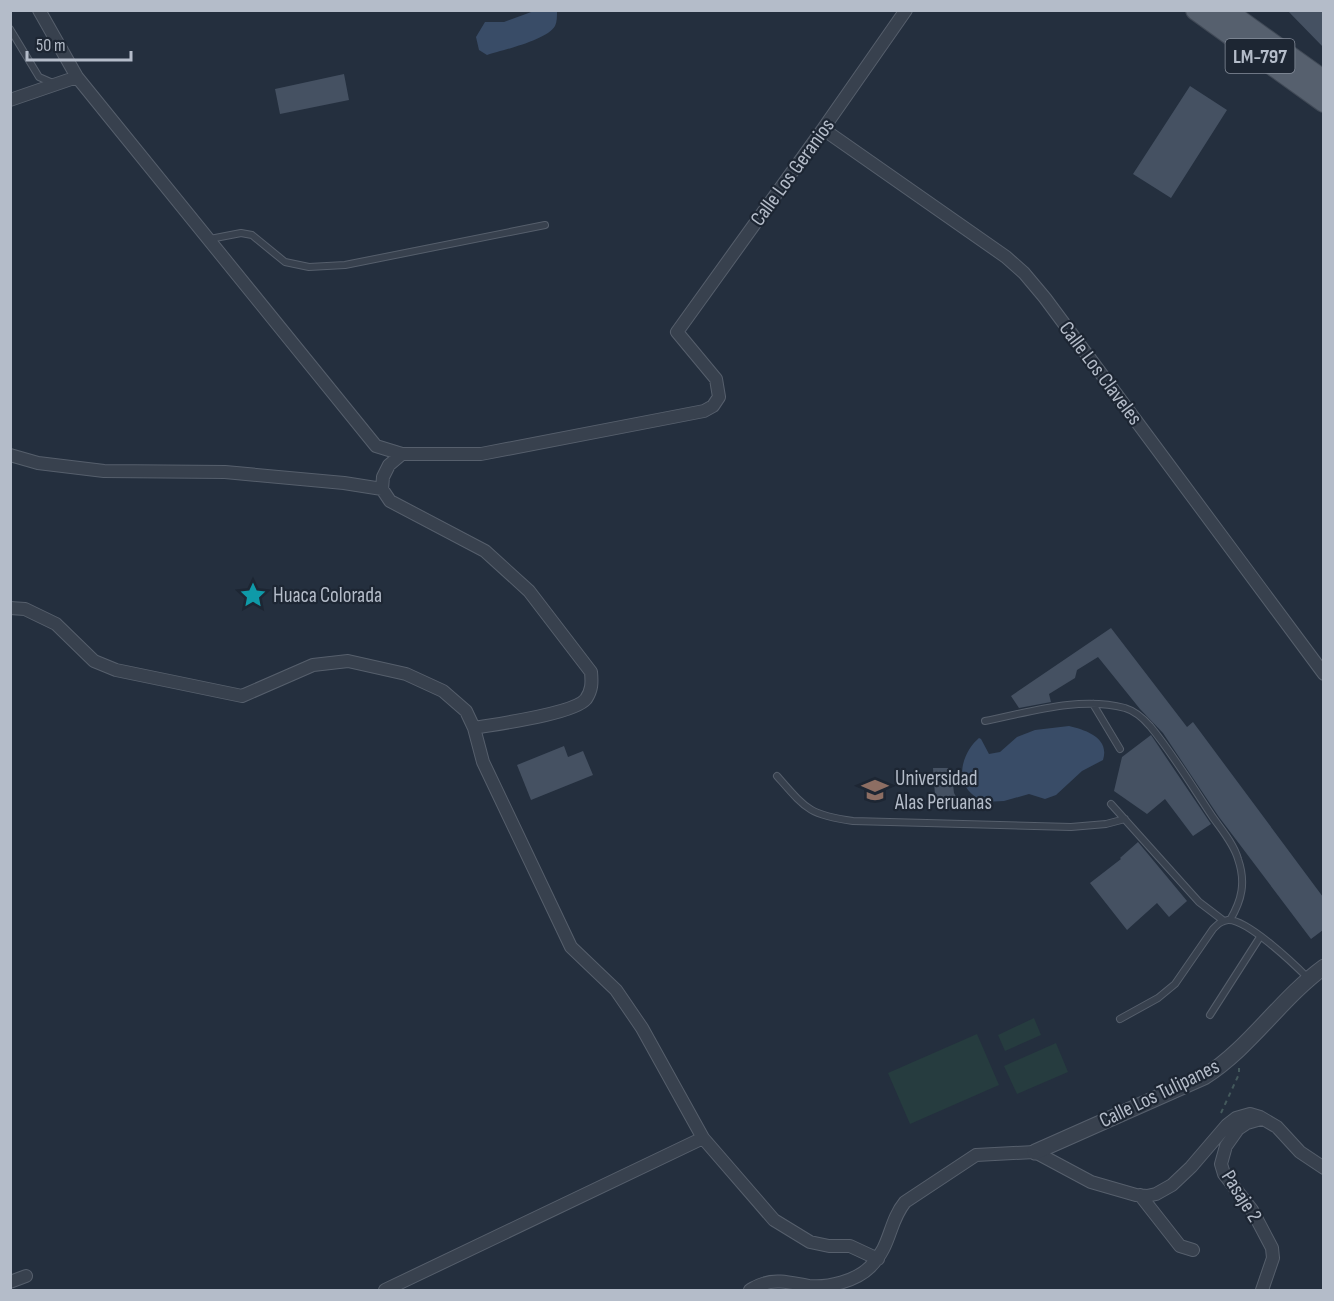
<svg xmlns="http://www.w3.org/2000/svg" width="1334" height="1301" font-family="'Sofia Sans Condensed',sans-serif">
	<rect width="100%" height="100%" fill="#242f3e"/>
	<path fill="#263c3f" d="M1034,1018L1041,1035L1005,1051L998,1035Z
		M977,1034L999,1085L910,1124L888,1073Z
		M1056,1043L1068,1072L1017,1094L1004,1066Z"/>
	<path fill="#394c67" d="M556,11H557C557,16 557,22 555,26C547,40 503,50 487,55L479,50L476,37L485,22H504L534,11Z
		M1069,726C1086,730 1110,738 1103,760L1082,771L1056,795L1045,799L1029,794L1004,801L983,802C978,799 972,795 968,790C955,773 966,749 979,738L981,739L989,754L1000,752L1017,737L1035,730Z"/>
	<path fill="#455162" d="M1287,10H1323V47Z
		M344,74L349,100L280,114L275,89Z
		M1190,86L1227,110L1171,198L1133,174Z
		M1111,628L1187,727L1193,722L1323,897V930L1311,939L1219,817L1163,733L1140,709L1098,657L1077,670L1075,678L1049,694L1051,702L1019,708L1011,696Z
		M1151,735L1211,824L1193,836L1165,799L1147,814L1114,791L1122,757Z
		M564,746L568,757L583,751L593,775L531,800L517,765Z
		M933,768H951L954,793L960,804L947,810L941,805L935,795Z
		M1138,842L1187,901L1169,917L1157,903L1127,930L1090,883L1121,859L1120,858Z"/>
	<g fill="none" stroke-linecap="round" stroke-linejoin="round">
		<g stroke="#565f6c" stroke-width="8">
			<path id="service" d="M10,29L39,77L55,84
				M210,239L241,233L252,235L285,262L309,267L345,265L545,225
				M1093,704L1120,749
				M985,721C1030,712 1079,696 1125,708C1135,711 1143,718 1150,726C1173,754 1192,786 1212,816C1221,829 1234,844 1238,859C1246,882 1242,900 1230,920
				M777,776C806,809 809,815 853,821L1071,827L1106,824L1125,819
				M1111,804L1199,902L1224,921
				M1210,1015L1260,937
				M1120,1019L1158,998L1175,984L1213,929C1218,924 1221,921 1228,920C1247,919 1294,964 1308,978"/>
		</g>
		<g stroke="#565f6c" stroke-width="14">
			<path id="minor" d="M39,10L77,77L376,446L402,454
				M10,100L77,77
				M823,129L1006,257L1024,273L1045,298L1324,674
				M10,455L38,463L104,471L225,472L344,483L382,489
				M10,608L25,609L56,624L94,661L116,670L242,696L313,665L348,661L406,674L443,691L466,711L474,728L483,762L571,947L616,990L642,1028L703,1138L774,1220L810,1242L829,1246H850L878,1259
				M474,728C496,724 574,714 586,699C592,690 592,683 591,672L529,591L485,551L390,501L382,489L383,477L389,465L402,454H481L704,411L713,406L719,397L716,379L677,332L823,129L906,10
				M1261,1119L1247,1123L1238,1129L1226,1146L1221,1164L1224,1174L1252,1210L1272,1248L1273,1258L1262,1290
				M1140,1195L1180,1246L1193,1250
				M10,1282L26,1276
				M385,1290L703,1138
				M750,1290C754,1288 758,1285 763,1284C777,1278 795,1284 809,1286C828,1288 856,1281 870,1267C892,1245 888,1223 905,1202L976,1155L1035,1152L1091,1182L1136,1195L1147,1196L1156,1194L1172,1185L1191,1167L1227,1125L1236,1118L1250,1114L1260,1117L1277,1127L1300,1152L1324,1168"/>
		</g>
		<g stroke="#565f6c" stroke-width="17">
			<path id="tertiary" d="M1035,1152L1204,1077C1250,1048 1280,999 1324,967"/>
		</g>
		<g stroke="#414a57" stroke-width="22">
			<path id="primary" d="M1196,10L1324,102
				M1225,10L1324,81"/>
		</g>
		<path stroke="#44595c" stroke-width="2" stroke-dasharray="4.5 4.5" stroke-linecap="butt" d="M1221,1113L1239,1074V1068"/>
		<use href="#service" stroke="#38414e" stroke-width="6"/>
		<use href="#minor" stroke="#38414e" stroke-width="12"/>
		<use href="#tertiary" stroke="#38414e" stroke-width="15"/>
		<use href="#primary" stroke="#56606e" stroke-width="20"/>
	</g>
	<defs>
		<g id="sight-bare" transform="scale(2.07)"><path d="M0-6L1.8-2.2L6-1.7L2.9 1.2L3.7 5.4L0 3.3L-3.7 5.4L-2.9 1.2L-6-1.7L-1.8-2.2Z" fill="#0f9aa8" stroke="#1d2633" stroke-width="2.5" paint-order="stroke"/></g>
		<g id="university-bare" transform="scale(2.07)"><path d="M0-5L7-2L0 1L-7-2ZM-4 1L0 2.5L4 1V4Q0 6-4 4Z" fill="#8d6e63" stroke="#1d2633" stroke-width="2.5" paint-order="stroke"/></g>
	</defs>
	<g fill-rule="evenodd">
		<use href="#sight-bare" x="253" y="595"/>
		<use href="#university-bare" x="875" y="790"/>
	</g>
	<g text-anchor="middle" stroke-width="4.5" stroke-linejoin="round" paint-order="stroke">
		<rect fill="#1d2633" stroke="#878f9c" stroke-width="1.5" x="1225.5" y="39" width="69" height="34" rx="4.5"/>
		<g font-size="20" font-weight="bold" fill="#b4bcc9">
			<text x="1260" y="63">LM-797</text>
		</g>
		<g font-size="21" fill="#b4bcc9" stroke="#1d2633">
			<text transform="translate(792 172) rotate(-54)" y="7">Calle Los Geranios</text>
			<text transform="translate(1101 373) rotate(53)" y="7">Calle Los Claveles</text>
			<text transform="translate(1159 1093) rotate(-26)" y="7">Calle Los Tulipanes</text>
			<text transform="translate(1242 1196) rotate(58)" y="7">Pasaje 2</text>
		</g>
		<g font-size="21" fill="#b4bcc9" stroke="#1d2633" text-anchor="start">
			<text x="273" y="602">Huaca Colorada</text>
			<text x="895" y="785">Universidad<tspan x="895" dy="24">Alas Peruanas</tspan></text>
		</g>
	</g>
	<rect width="1334" height="1301" fill="none" stroke="#b4bcc9" stroke-width="24"/>
	<path d="M27 51v9h104v-9" fill="none" stroke="#b4bcc9" stroke-width="3"/>
	<text x="36" y="51" font-size="18" fill="#b4bcc9" stroke="#1d2633" stroke-width="4.5" paint-order="stroke">50 m</text>
</svg>
